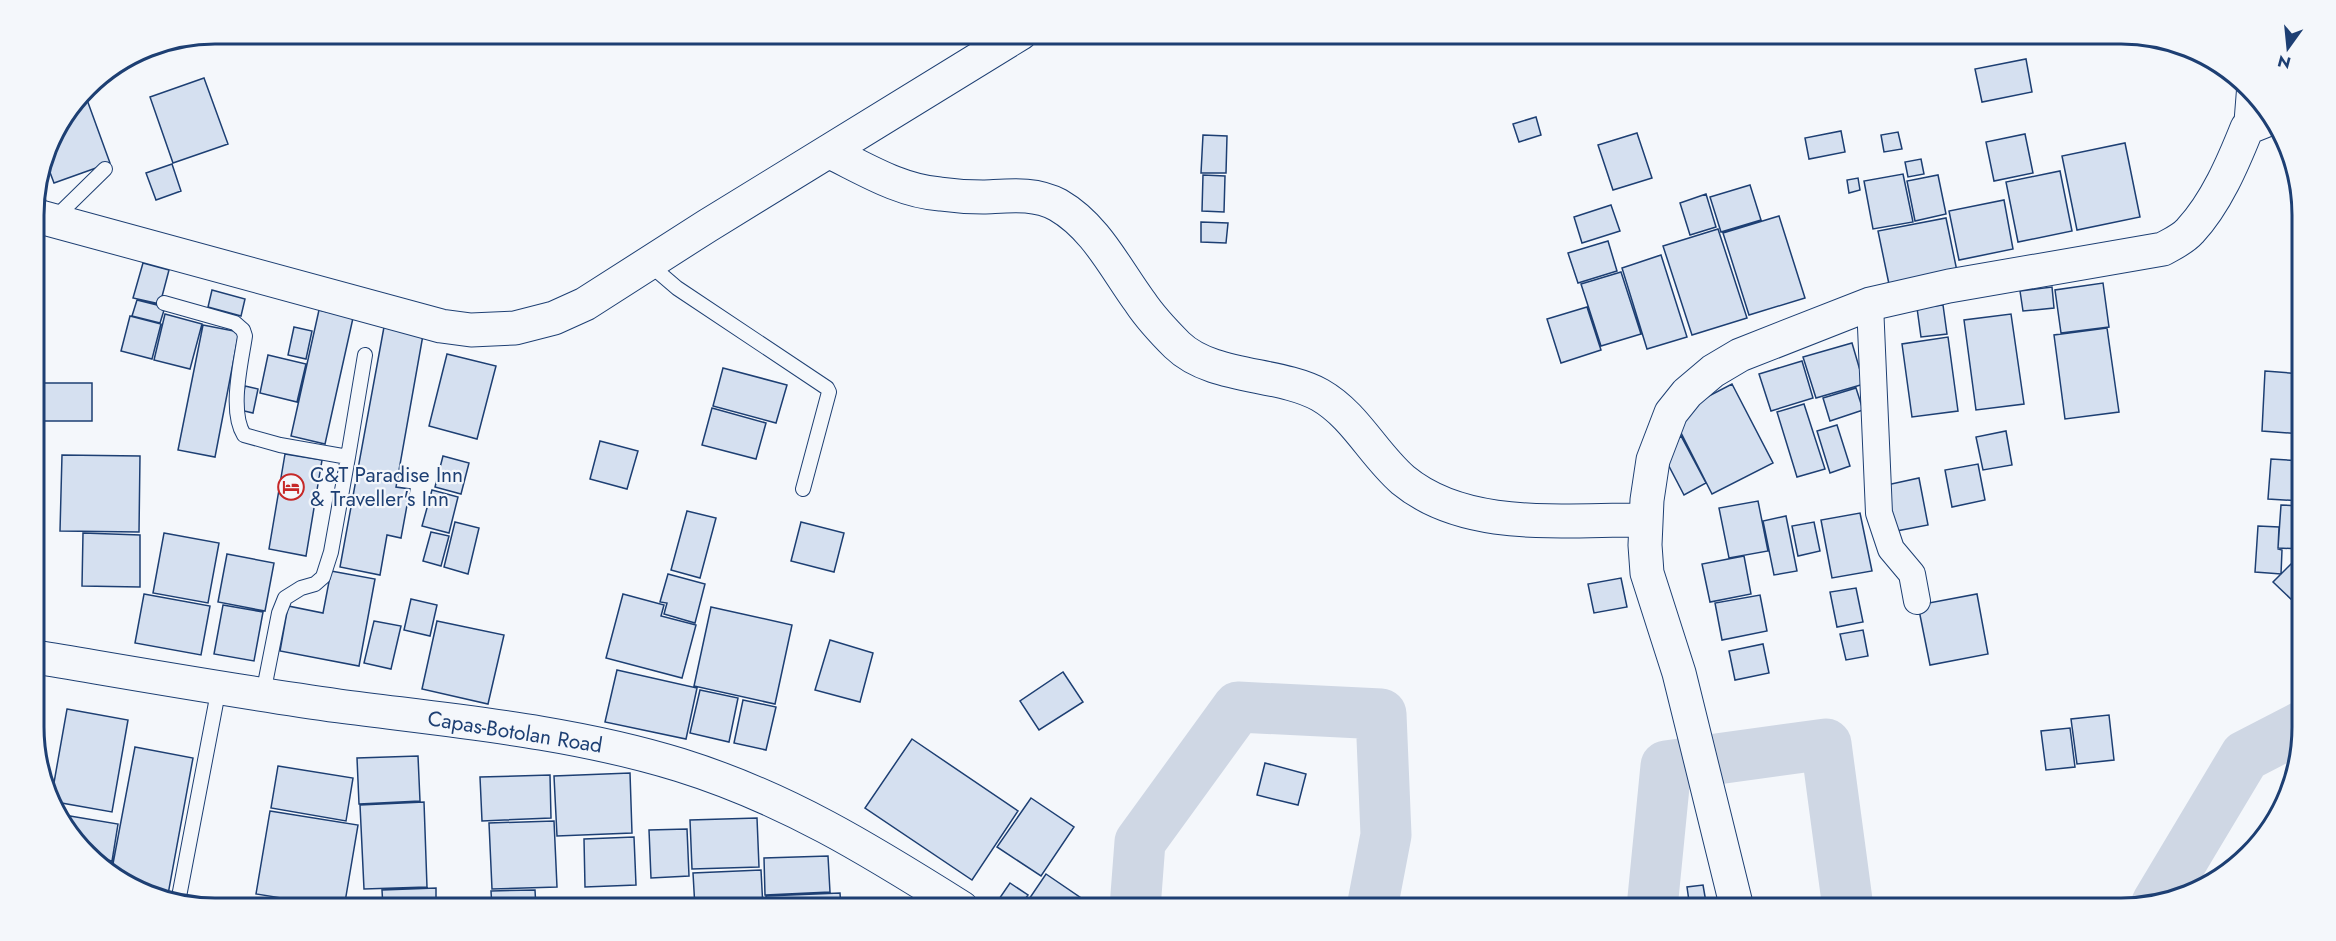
<svg xmlns="http://www.w3.org/2000/svg" width="2336" height="941" font-family="Jost,sans-serif">
	<rect width="100%" height="100%" fill="#f4f7fb"/>
	<g fill="none" stroke-linecap="round" stroke-linejoin="round">
		<path stroke="#cfd7e4" stroke-width="51" d="M2157,903L2245,756L2303,726
			M1135,908L1140,842L1238,707L1381,714L1386,835L1372,908
			M1652,908L1666,766L1826,744L1848,908"/>
	</g>
	<path fill="#d5e0f0" stroke="#1d3f73" stroke-width="1.5" d="M2026,59L2032,92L1982,102L1975,69Z
		M204,78L228,144L173,163L150,97Z
		M86,97L110,163L54,183L45,159L52,134L78,100Z
		M1536,117L1541,135L1519,142L1513,124Z
		M1841,131L1845,152L1809,159L1805,138Z
		M1898,132L1902,149L1884,152L1881,135Z
		M1637,133L1652,178L1613,190L1598,145Z
		M2025,134L2033,173L1994,181L1986,142Z
		M1203,135L1227,136L1226,173H1201Z
		M2125,143L2140,217L2077,230L2062,156Z
		M1921,159L1924,174L1908,177L1905,162Z
		M172,164L181,191L156,200L146,173Z
		M2060,171L2072,231L2018,242L2006,182Z
		M1903,174L1913,222L1873,229L1864,181Z
		M1203,175L1225,176L1224,212L1202,211Z
		M1938,175L1946,214L1915,221L1907,181Z
		M1858,178L1860,190L1849,193L1847,180Z
		M1750,185L1761,220L1721,232L1710,197Z
		M1706,194L1716,227L1690,235L1680,203Z
		M2004,200L2013,249L1959,260L1949,211Z
		M1611,205L1620,231L1582,243L1574,217Z
		M1779,216L1805,298L1749,315L1723,233Z
		M1946,218L1958,276L1890,289L1878,231Z
		M1201,222L1228,223L1226,243L1201,242Z
		M1718,229L1747,318L1692,335L1663,246Z
		M1608,241L1617,271L1578,283L1568,253Z
		M1661,255L1687,337L1647,349L1622,268Z
		M143,263L169,270L160,304L133,298Z
		M1621,272L1641,334L1601,346L1581,284Z
		M2103,283L2109,327L2061,333L2055,290Z
		M2052,287L2054,308L2023,311L2020,291Z
		M212,290L245,299L241,316L208,307Z
		M137,300L165,307L160,323L132,316Z
		M1943,305L1947,334L1921,337L1917,308Z
		M1587,307L1601,350L1561,363L1547,319Z
		M319,310L353,318L325,444L291,436Z
		M165,314L202,324L190,369L154,360Z
		M2011,314L2024,404L1976,410L1964,320Z
		M130,316L161,324L152,359L121,351Z
		M203,325L239,332L215,457L178,450Z
		M294,327L312,331L306,359L288,355Z
		M384,327L423,335L396,487L410,489L401,538L387,535L380,575L340,567Z
		M2107,328L2119,412L2065,419L2054,335Z
		M1948,337L1958,411L1912,417L1902,344Z
		M1852,343L1864,384L1816,398L1803,357Z
		M447,354L496,366L477,439L429,426Z
		M268,355L306,364L297,402L260,393Z
		M1802,361L1813,398L1771,411L1759,374Z
		M723,368L787,385L776,423L713,406Z
		M2265,371L2302,374V434L2262,431Z
		M44,383H92V421H43Z
		M1732,384L1773,463L1712,494L1672,415Z
		M245,386L258,389L253,413L240,410Z
		M1856,388L1863,410L1830,421L1823,398Z
		M1804,404L1825,469L1797,477L1777,412Z
		M712,408L766,423L756,459L702,445Z
		M1837,425L1850,466L1830,473L1817,431Z
		M2006,431L2012,465L1983,470L1976,437Z
		M1681,436L1706,483L1684,495L1659,447Z
		M600,441L638,451L627,489L590,479Z
		M285,454L322,460L306,556L269,549Z
		M62,455L140,456L139,532L60,531Z
		M443,456L469,463L461,494L435,487Z
		M2271,459L2302,461V501L2268,499Z
		M1978,464L1985,500L1952,507L1945,470Z
		M1919,478L1928,525L1891,532L1882,486Z
		M432,490L458,497L449,533L422,526Z
		M1758,501L1768,551L1729,558L1719,508Z
		M2281,505L2302,506V549L2278,548Z
		M687,511L716,518L700,578L671,570Z
		M1860,513L1872,571L1832,578L1821,520Z
		M1786,516L1797,571L1774,575L1763,521Z
		M455,522L479,528L468,574L444,567Z
		M801,522L844,533L834,572L791,561Z
		M1814,522L1820,551L1798,556L1792,526Z
		M2258,526L2279,527L2278,549L2282,550L2281,574L2255,572Z
		M431,532L449,536L441,566L423,561Z
		M83,533L140,535V587L82,586Z
		M164,533L219,543L208,603L153,593Z
		M227,554L274,563L265,611L218,602Z
		M2301,554L2302,556L2303,593L2294,602L2273,582Z
		M1744,556L1751,594L1710,602L1702,564Z
		M331,571L375,579L359,666L280,651L288,606L323,613Z
		M668,574L705,584L695,623L664,614L667,603L660,602Z
		M1621,578L1627,607L1594,613L1588,584Z
		M1856,588L1863,622L1837,627L1830,592Z
		M144,594L210,606L201,655L135,643Z
		M623,594L664,605L661,616L696,625L682,678L606,658Z
		M1977,594L1988,654L1930,665L1918,605Z
		M1760,595L1767,631L1722,640L1715,603Z
		M411,599L437,605L430,636L404,630Z
		M223,605L263,612L254,661L214,654Z
		M711,607L792,625L775,704L694,686Z
		M374,621L401,626L391,669L364,663Z
		M437,621L504,635L488,704L422,689Z
		M1863,630L1868,656L1846,660L1840,634Z
		M830,640L873,653L860,702L815,690Z
		M1763,644L1769,673L1735,680L1729,651Z
		M617,670L697,688L686,739L605,722Z
		M1063,672L1083,702L1039,730L1020,701Z
		M700,690L738,698L729,742L690,733Z
		M743,700L776,707L766,750L734,743Z
		M67,709L128,720L112,812L56,802L52,794Z
		M2109,715L2114,760L2077,764L2071,719Z
		M2070,728L2075,767L2046,770L2041,731Z
		M912,739L1018,811L972,880L865,808Z
		M135,747L193,758L167,900L156,898L112,869Z
		M418,756L420,801L359,804L357,758Z
		M1265,763L1306,774L1298,805L1257,795Z
		M278,766L353,778L346,821L271,808Z
		M630,773L632,833L557,836L554,776Z
		M550,775L551,818L482,821L480,777Z
		M1031,798L1074,827L1041,876L997,847Z
		M424,802L427,887L364,889L360,805Z
		M270,811L358,825L344,908L256,894Z
		M70,816L118,824L112,861L96,858L78,846L68,827Z
		M757,818L759,867L692,869L690,820Z
		M554,821L557,887L492,889L489,823Z
		M687,829L689,876L651,878L649,830Z
		M634,837L636,885L585,887L584,839Z
		M828,856L830,892L765,895L764,858Z
		M761,870L763,908H695L693,873Z
		M1046,874L1084,900L1078,908H1023Z
		M1010,883L1028,895L1019,908H1012L999,899Z
		M1703,885L1707,908H1690L1687,887Z
		M436,888V908H383L382,890Z
		M535,890L536,908H492L491,891Z
		M840,893L841,908H766V896Z"/>
	<g fill="none" stroke-linecap="round" stroke-linejoin="round">
		<g stroke="#1d3f73" stroke-width="16">
			<path id="lane" d="M37,189L40,216
				M55,218L105,169
				M649,264L677,288L827,388L829,392L803,489
				M164,303L235,323L243,330L245,336C241,363 229,411 244,435L280,445L348,457L331,552L323,577L315,584L301,588L285,598L279,613L263,694
				M348,457L365,355
				M178,902L219,687"/>
		</g>
		<g stroke="#1d3f73" stroke-width="28">
			<path id="street" d="M2247,128L2250,90
				M1870,304L1879,513L1891,549L1912,574L1917,601"/>
		</g>
		<g stroke="#1d3f73" stroke-width="35">
			<path id="secondary" d="M830,152C865,169 900,191 940,194C954,196 969,197 983,197C1008,196 1034,192 1058,205C1096,227 1115,268 1140,302C1150,317 1164,332 1177,345C1212,379 1278,372 1320,395C1355,415 1373,454 1403,480C1467,533 1567,519 1646,520
				M33,215L441,326L471,330L515,328L554,318L585,304L707,226L1021,33
				M1737,908L1679,673L1647,573L1645,545L1647,500L1653,460L1671,413L1687,393L1713,371L1740,355L1870,304L1949,286L2163,249C2172,244 2183,239 2190,231C2216,203 2233,163 2247,128L2272,118"/>
		</g>
		<g stroke="#1d3f73" stroke-width="35">
			<path id="primary" d="M36,657C137,674 238,692 339,706C453,721 570,731 680,765C786,798 870,850 962,908"/>
		</g>
		<use href="#lane" stroke="#f4f7fb" stroke-width="14"/>
		<use href="#street" stroke="#f4f7fb" stroke-width="26"/>
		<use href="#secondary" stroke="#f4f7fb" stroke-width="33"/>
		<use href="#primary" stroke="#f4f7fb" stroke-width="33"/>
	</g>
	<defs>
		<g id="hotel-ring" transform="scale(1.35)"><circle r="9.5" fill="#f4f7fb" stroke="#c62828" stroke-width="1.5"/><path d="M-6-4.5h1.5V1H6V5H4.5V3h-9V5H-6ZM-4 0a1.8 1.8 0 1 1 3.6 0ZM.5 0V-2.5h3Q6-2.5 6 0Z" fill="#c62828"/></g>
	</defs>
	<g fill-rule="evenodd">
		<use href="#hotel-ring" x="291" y="487"/>
	</g>
	<g text-anchor="middle" stroke-width="4.5" stroke-linejoin="round" paint-order="stroke">
		<g font-size="21" fill="#1d3f73" stroke="#f4f7fb" text-anchor="start">
			<text x="310" y="482">C&amp;T Paradise Inn<tspan x="310" dy="24">&amp; Traveller's Inn</tspan></text>
		</g>
		<g font-size="21" fill="#1d3f73" stroke="#f4f7fb">
			<text transform="translate(515 732) rotate(9)" y="7">Capas-Botolan Road</text>
		</g>
	</g>
	<path d="M0 0H2336V941H0ZM215 44H2121A171 171 0 0 1 2292 215V727A171 171 0 0 1 2121 898H215A171 171 0 0 1 44 727V215A171 171 0 0 1 215 44Z" fill="#f4f7fb" fill-rule="evenodd"/>
	<path fill="none" stroke="#1d3f73" stroke-width="3" d="M215 44H2121A171 171 0 0 1 2292 215V727A171 171 0 0 1 2121 898H215A171 171 0 0 1 44 727V215A171 171 0 0 1 215 44Z"/>
	<g transform="translate(2288 48) rotate(195)" stroke="#f4f7fb" stroke-width="4.5" paint-order="stroke">
	<path d="M0-4.5L10 22L0 15L-10 22Z" fill="#1d3f73"/>
	<text y="-9" font-size="16" font-weight="bold" text-anchor="middle" fill="#1d3f73">N</text>
	</g>
</svg>
